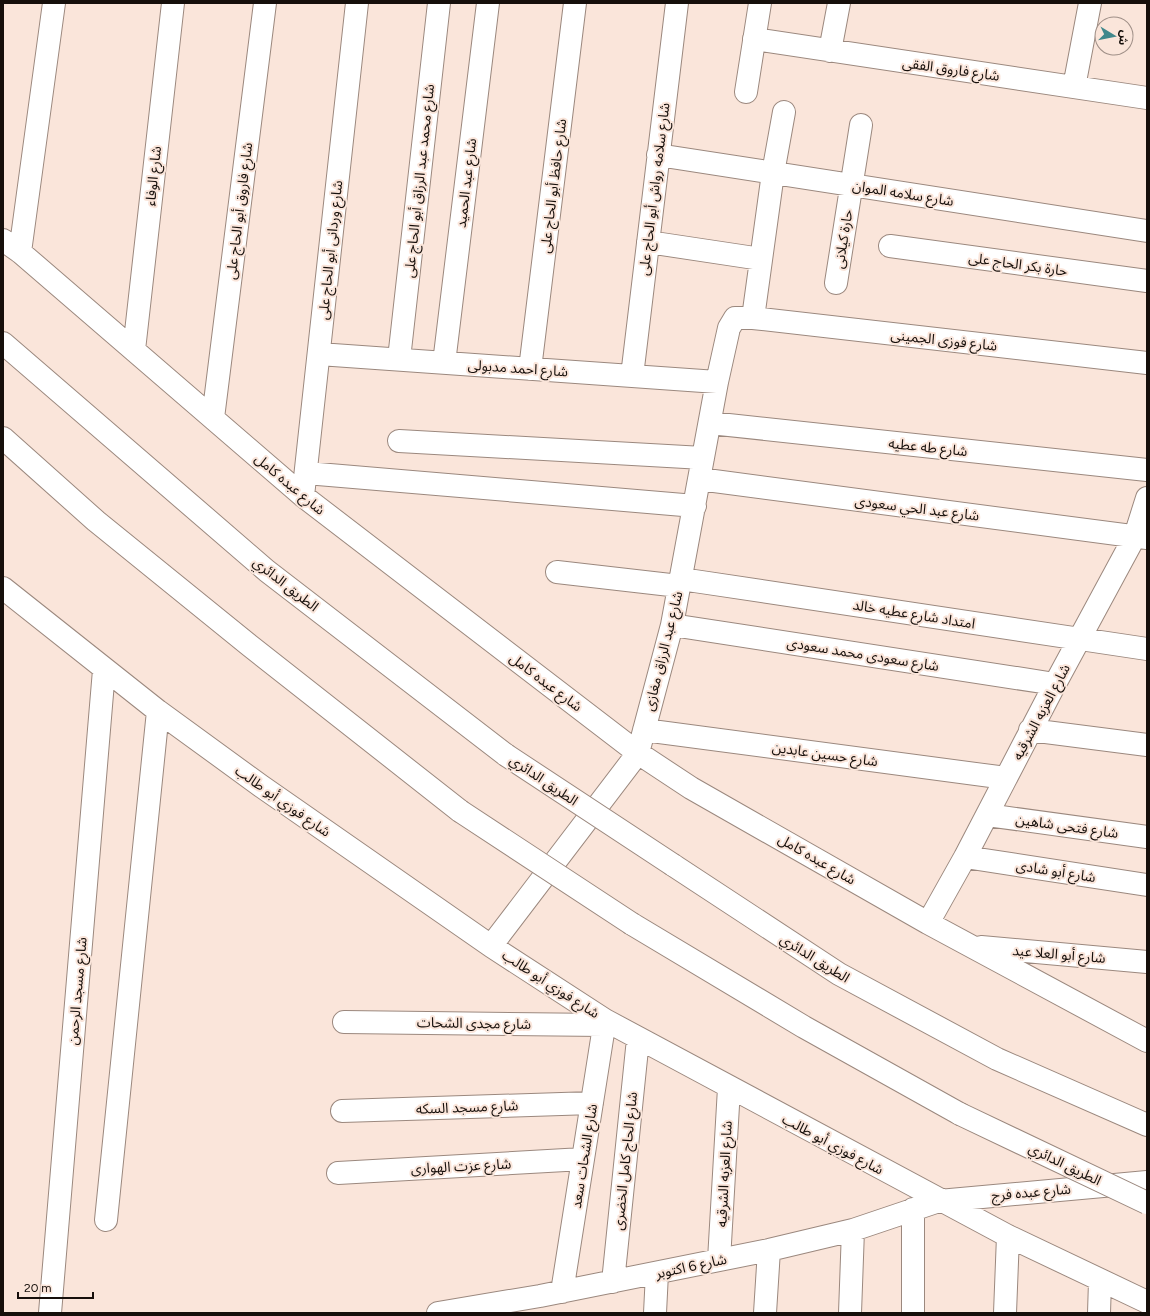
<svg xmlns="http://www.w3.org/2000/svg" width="1150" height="1316" font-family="Figtree,'Noto Sans Arabic',sans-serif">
	<rect width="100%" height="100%" fill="#fae5da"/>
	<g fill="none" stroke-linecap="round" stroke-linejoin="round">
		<g stroke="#9b887e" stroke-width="24">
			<path id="minor" d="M754,39L1147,98
				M830,51L839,3
				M1074,87L1090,3
				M746,92L760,3
				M658,155L1147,231
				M3,240L20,252L303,496L638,753L691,788L928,923L1147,1041
				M648,242L761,259
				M890,246L1147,281
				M20,252L54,3
				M836,283L861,125
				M753,318L773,173L784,112
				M134,350L173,3
				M319,354L717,382
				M399,359L439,3
				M444,363L488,3
				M530,369L575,3
				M632,376L677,3
				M213,418L265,3
				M710,423L1147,470
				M399,441L703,458
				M306,473L695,506
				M699,479L1147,538
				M303,496L357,3
				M557,572L679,586
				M681,579L1147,649
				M3,588L158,711L261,786L491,946L605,1020L1008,1236L1147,1302
				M672,625L1055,684
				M644,730L1006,778
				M1030,730L1147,745
				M987,815L1147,837
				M965,857L1147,885
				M928,923L965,857L1055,684L1135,536L1147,498
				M491,946L638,753L672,625L717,382L729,328L735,318H753L1147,363
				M981,947L1147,962
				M344,1022L604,1025
				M342,1111L592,1103
				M338,1173L583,1159
				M106,1220L158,711
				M719,1260L729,1088
				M613,1282L638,1039
				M562,1292L605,1020
				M50,1313L104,670
				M438,1313L540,1296L769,1250L853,1230L939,1201L1147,1182
				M655,1313L657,1273
				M765,1313L769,1250
				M850,1313L853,1230
				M913,1313V1209
				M1005,1313L1008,1236
				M1099,1313L1100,1281"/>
		</g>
		<g stroke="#9b887e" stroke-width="24">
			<path id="highway" d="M3,343L267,571L506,755
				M3,438L96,521L249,645L460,811
				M673,865L839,974L997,1059L1147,1125
				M632,924L804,1027L960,1114"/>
		</g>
		<use href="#minor" stroke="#fff" stroke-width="22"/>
		<use href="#highway" stroke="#fff" stroke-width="22"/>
		<g stroke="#9b887e" stroke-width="24" stroke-linecap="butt">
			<path id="highway-bridge" d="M506,755L673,865
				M460,811L632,924
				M960,1114L1147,1203"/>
		</g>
		<use href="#highway-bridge" stroke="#fff" stroke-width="22"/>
	</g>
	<g text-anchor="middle" stroke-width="4" stroke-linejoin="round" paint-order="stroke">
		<g font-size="14" fill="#160f0b" stroke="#fae5da">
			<text transform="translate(951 69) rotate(8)" y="5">شارع فاروق الفقى</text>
			<text transform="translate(153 176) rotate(-84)" y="5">شارع الوفاء</text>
			<text transform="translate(419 181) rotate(-84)" y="5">شارع محمد عبد الرزاق أبو الحاج على</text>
			<text transform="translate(466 183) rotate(-83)" y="5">شارع عبد الحميد</text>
			<text transform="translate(553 186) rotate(-83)" y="5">شارع حافظ أبو الحاج على</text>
			<text transform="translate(654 189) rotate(-83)" y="5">شارع سلامه رواش أبو الحاج على</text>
			<text transform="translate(903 193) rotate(9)" y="5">شارع سلامه الموان</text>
			<text transform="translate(239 211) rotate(-83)" y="5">شارع فاروق أبو الحاج على</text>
			<text transform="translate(843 239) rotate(-81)" y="5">حارة كيلانى</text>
			<text transform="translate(330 250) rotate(-84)" y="5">شارع وردانى أبو الحاج على</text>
			<text transform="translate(1018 264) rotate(8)" y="5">حارة بكر الحاج على</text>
			<text transform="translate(944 340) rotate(6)" y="5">شارع فوزى الجمينى</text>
			<text transform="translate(518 368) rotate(4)" y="5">شارع احمد مدبولى</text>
			<text transform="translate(928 447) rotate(6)" y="5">شارع طه عطيه</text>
			<text transform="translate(290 484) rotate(40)" y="5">شارع عبده كامل</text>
			<text transform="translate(917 508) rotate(7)" y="5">شارع عبد الحي سعودى</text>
			<text transform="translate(286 584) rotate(38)" y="5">الطريق الدائري</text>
			<text transform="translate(914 614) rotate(9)" y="5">امتداد شارع عطيه خالد</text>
			<text transform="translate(663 651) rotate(-76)" y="5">شارع عبد الرزاق مغازى</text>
			<text transform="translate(863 654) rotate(9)" y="5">شارع سعودى محمد سعودى</text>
			<text transform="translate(546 682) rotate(37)" y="5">شارع عبده كامل</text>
			<text transform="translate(1041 712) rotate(-62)" y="5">شارع العزبه الشرقيه</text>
			<text transform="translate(825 754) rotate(8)" y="5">شارع حسين عابدين</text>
			<text transform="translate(544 780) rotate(34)" y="5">الطريق الدائري</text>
			<text transform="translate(283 801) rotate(35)" y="5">شارع فوزي أبو طالب</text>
			<text transform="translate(1067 826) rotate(8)" y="5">شارع فتحى شاهين</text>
			<text transform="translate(817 859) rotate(30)" y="5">شارع عبده كامل</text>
			<text transform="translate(1056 871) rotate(9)" y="5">شارع أبو شادى</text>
			<text transform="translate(1059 954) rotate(5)" y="5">شارع أبو العلا عيد</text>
			<text transform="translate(815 958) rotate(32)" y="5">الطريق الدائري</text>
			<text transform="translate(551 984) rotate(33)" y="5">شارع فوزي أبو طالب</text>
			<text transform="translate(77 991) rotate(-85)" y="5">شارع مسجد الرحمن</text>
			<text transform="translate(474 1023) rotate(1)" y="5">شارع مجدى الشحات</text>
			<text transform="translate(467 1107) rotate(-2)" y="5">شارع مسجد السكه</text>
			<text transform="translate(833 1144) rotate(28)" y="5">شارع فوزي أبو طالب</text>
			<text transform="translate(584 1156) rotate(-81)" y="5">شارع الشحات سعد</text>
			<text transform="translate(625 1161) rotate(-84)" y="5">شارع الحاج كامل الخضرى</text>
			<text transform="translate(1065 1164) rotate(26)" y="5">الطريق الدائري</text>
			<text transform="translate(461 1166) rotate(-3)" y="5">شارع عزت الهوارى</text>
			<text transform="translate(724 1174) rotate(-87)" y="5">شارع العزبه الشرقيه</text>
			<text transform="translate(1031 1192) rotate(-5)" y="5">شارع عبده فرج</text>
			<text transform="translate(691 1266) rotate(-12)" y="5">شارع 6 اكتوبر</text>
		</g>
	</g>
	<rect width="1150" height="1316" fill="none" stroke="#160f0b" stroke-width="8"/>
	<g transform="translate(1114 36) rotate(100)"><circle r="19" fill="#fae5da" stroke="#9f8f87"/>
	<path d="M0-3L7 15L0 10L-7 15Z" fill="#40888c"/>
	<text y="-6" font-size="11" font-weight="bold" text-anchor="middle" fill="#160f0b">ش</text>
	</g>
	<path d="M18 1292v6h75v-6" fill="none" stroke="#160f0b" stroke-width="2"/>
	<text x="24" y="1292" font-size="12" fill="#160f0b" stroke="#fae5da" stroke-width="3" paint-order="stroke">20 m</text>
</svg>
